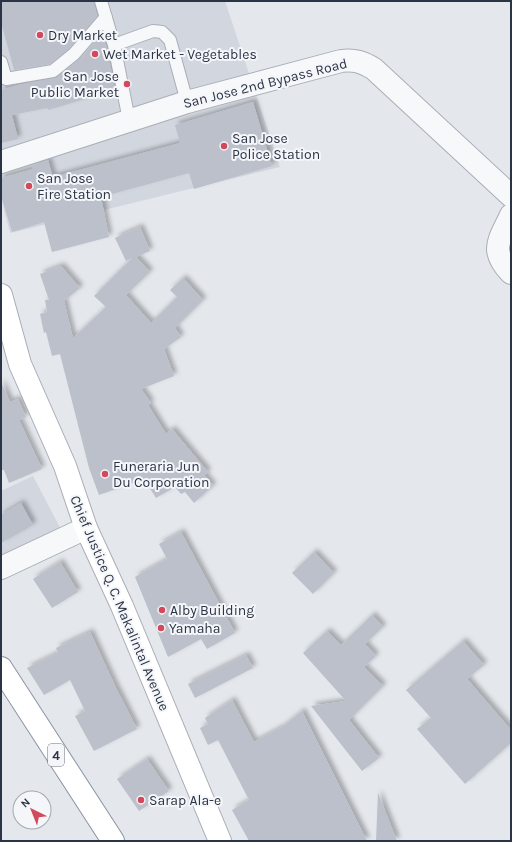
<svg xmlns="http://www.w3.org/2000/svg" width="512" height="842" font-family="Karla,sans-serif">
	<defs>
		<filter id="shadow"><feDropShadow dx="3.5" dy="-3.5" stdDeviation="2" flood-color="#0004"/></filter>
	</defs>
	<rect width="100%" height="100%" fill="#e4e7ec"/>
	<path fill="#d2d6de" d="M1,1H225L280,167L10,233L1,198Z
		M33,476L67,541L1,579V491Z"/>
	<path fill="#bbc0ca" filter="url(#shadow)" d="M1,1H94L97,15L69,49L50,64L14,70L1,22Z
		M102,33L107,47L115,90L48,110L47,108L12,115L18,139L1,143V90L18,85L57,77L80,59Z
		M253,102L272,166L194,189L189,173L101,197L109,237L52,252L44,222L12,232L1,195V178L33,169L32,165L48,160L53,177L180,143L175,125Z
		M140,227L150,251L136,257L150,272L126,295L151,323L177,297L170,290L183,278L203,300L175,328L181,337L164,349L174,376L141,389L151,403L148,405L166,434L172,429L208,472L204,475L213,486L194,503L185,492L181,494L175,487L156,498L144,479L99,495L89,468L60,354L52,356L46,332L44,333L40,314L47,312L45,300H49L40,274L61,266L80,288L64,301L73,338L106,307L94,296L132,258L126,261L115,238Z
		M1,382L10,402L18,399L26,417L19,420L42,469L9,483L4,470H1Z
		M21,503L33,525L1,543V515Z
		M181,532L235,633L207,649L201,639L168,657L135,577L167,559L159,544Z
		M314,552L334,573L313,594L292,573Z
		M60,562L78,592L52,608L33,579Z
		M372,615L383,627L365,644L376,656L364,667L383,686L349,720L379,758L362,771L311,706L346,701L303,653L327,631L341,645Z
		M90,632L116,688L137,729L94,751L75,716L85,711L70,680L44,695L27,668L58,653L56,648Z
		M463,641L484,665L467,679L511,730V743L465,784L417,729L431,718L406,690Z
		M246,655L253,668L195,698L188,684Z
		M232,700L254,742L282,727L302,711L367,841H249L232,810L249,800L218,740L208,745L200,728L208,724L205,718Z
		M147,759L169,791L139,811L117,779Z
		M378,793L397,841H376Z"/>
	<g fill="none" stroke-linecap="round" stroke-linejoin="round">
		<g stroke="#a9aeb7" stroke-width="14">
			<path id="service" d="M101,1L114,45
				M1,62L6,79L53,71L74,54L106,17
				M129,120L114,45L153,31L162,32L170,40L187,102"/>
		</g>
		<g stroke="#a9aeb7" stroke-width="24">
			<path id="minor" d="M1,568L86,528"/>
		</g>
		<g stroke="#a9aeb7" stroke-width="24">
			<path id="tertiary" d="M1,162L187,102L341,61C354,59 363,62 374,69L511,196
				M511,215C499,241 489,250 511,273"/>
		</g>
		<g stroke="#a9aeb7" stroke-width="24">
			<path id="secondary" d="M1,295L20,364L65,466L86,528L122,606L220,841"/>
		</g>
		<g stroke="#8b94a3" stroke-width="24">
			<path id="trunk" d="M1,668L113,841"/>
		</g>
		<use href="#service" stroke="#f7f8fa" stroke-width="12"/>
		<use href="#minor" stroke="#f7f8fa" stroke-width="22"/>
		<use href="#tertiary" stroke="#f7f8fa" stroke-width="22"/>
		<use href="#secondary" stroke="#fff" stroke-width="22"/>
		<use href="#trunk" stroke="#fff" stroke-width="22"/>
	</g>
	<g fill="#d1495b" stroke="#f4f6f9" stroke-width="1.5">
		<circle cx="40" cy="35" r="4"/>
		<circle cx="95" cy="54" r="4"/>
		<circle cx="127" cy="84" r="4"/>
		<circle cx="224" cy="146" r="4"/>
		<circle cx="29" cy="186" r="4"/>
		<circle cx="105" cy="474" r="4"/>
		<circle cx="162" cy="610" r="4"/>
		<circle cx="161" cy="628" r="4"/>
		<circle cx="141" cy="800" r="4"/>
	</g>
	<g text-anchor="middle" stroke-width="4" stroke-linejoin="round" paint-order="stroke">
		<rect fill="#f4f6f9" stroke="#676e7b" stroke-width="1" x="48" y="744" width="16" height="22" rx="3"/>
		<g font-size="13" font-weight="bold" fill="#2b3445">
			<text x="56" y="760">4</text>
		</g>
		<g font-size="14" fill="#2b3445" stroke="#f4f6f9" text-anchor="start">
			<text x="48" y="40">Dry Market</text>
			<text x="103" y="59">Wet Market - Vegetables</text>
			<text x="119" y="81" text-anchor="end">San Jose<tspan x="119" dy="16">Public Market</tspan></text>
			<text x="232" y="143">San Jose<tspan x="232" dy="16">Police Station</tspan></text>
			<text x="37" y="183">San Jose<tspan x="37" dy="16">Fire Station</tspan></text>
			<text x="113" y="471">Funeraria Jun<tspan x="113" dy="16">Du Corporation</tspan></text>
			<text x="170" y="615">Alby Building</text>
			<text x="169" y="633">Yamaha</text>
			<text x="149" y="805">Sarap Ala-e</text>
		</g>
		<g font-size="14" fill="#2b3445" stroke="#f4f6f9">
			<text transform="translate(265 83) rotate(-14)" y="5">San Jose 2nd Bypass Road</text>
			<text transform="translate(120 603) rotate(67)" y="5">Chief Justice Q. C. Makalintal Avenue</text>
		</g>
	</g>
	<rect width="512" height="842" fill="none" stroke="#2b3445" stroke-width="4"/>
	<g transform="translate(32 810) rotate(317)"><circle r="19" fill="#f4f6f9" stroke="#a4a8b1"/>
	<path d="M0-3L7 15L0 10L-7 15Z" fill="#d1495b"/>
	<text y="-6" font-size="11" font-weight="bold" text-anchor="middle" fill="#2b3445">N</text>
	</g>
</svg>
